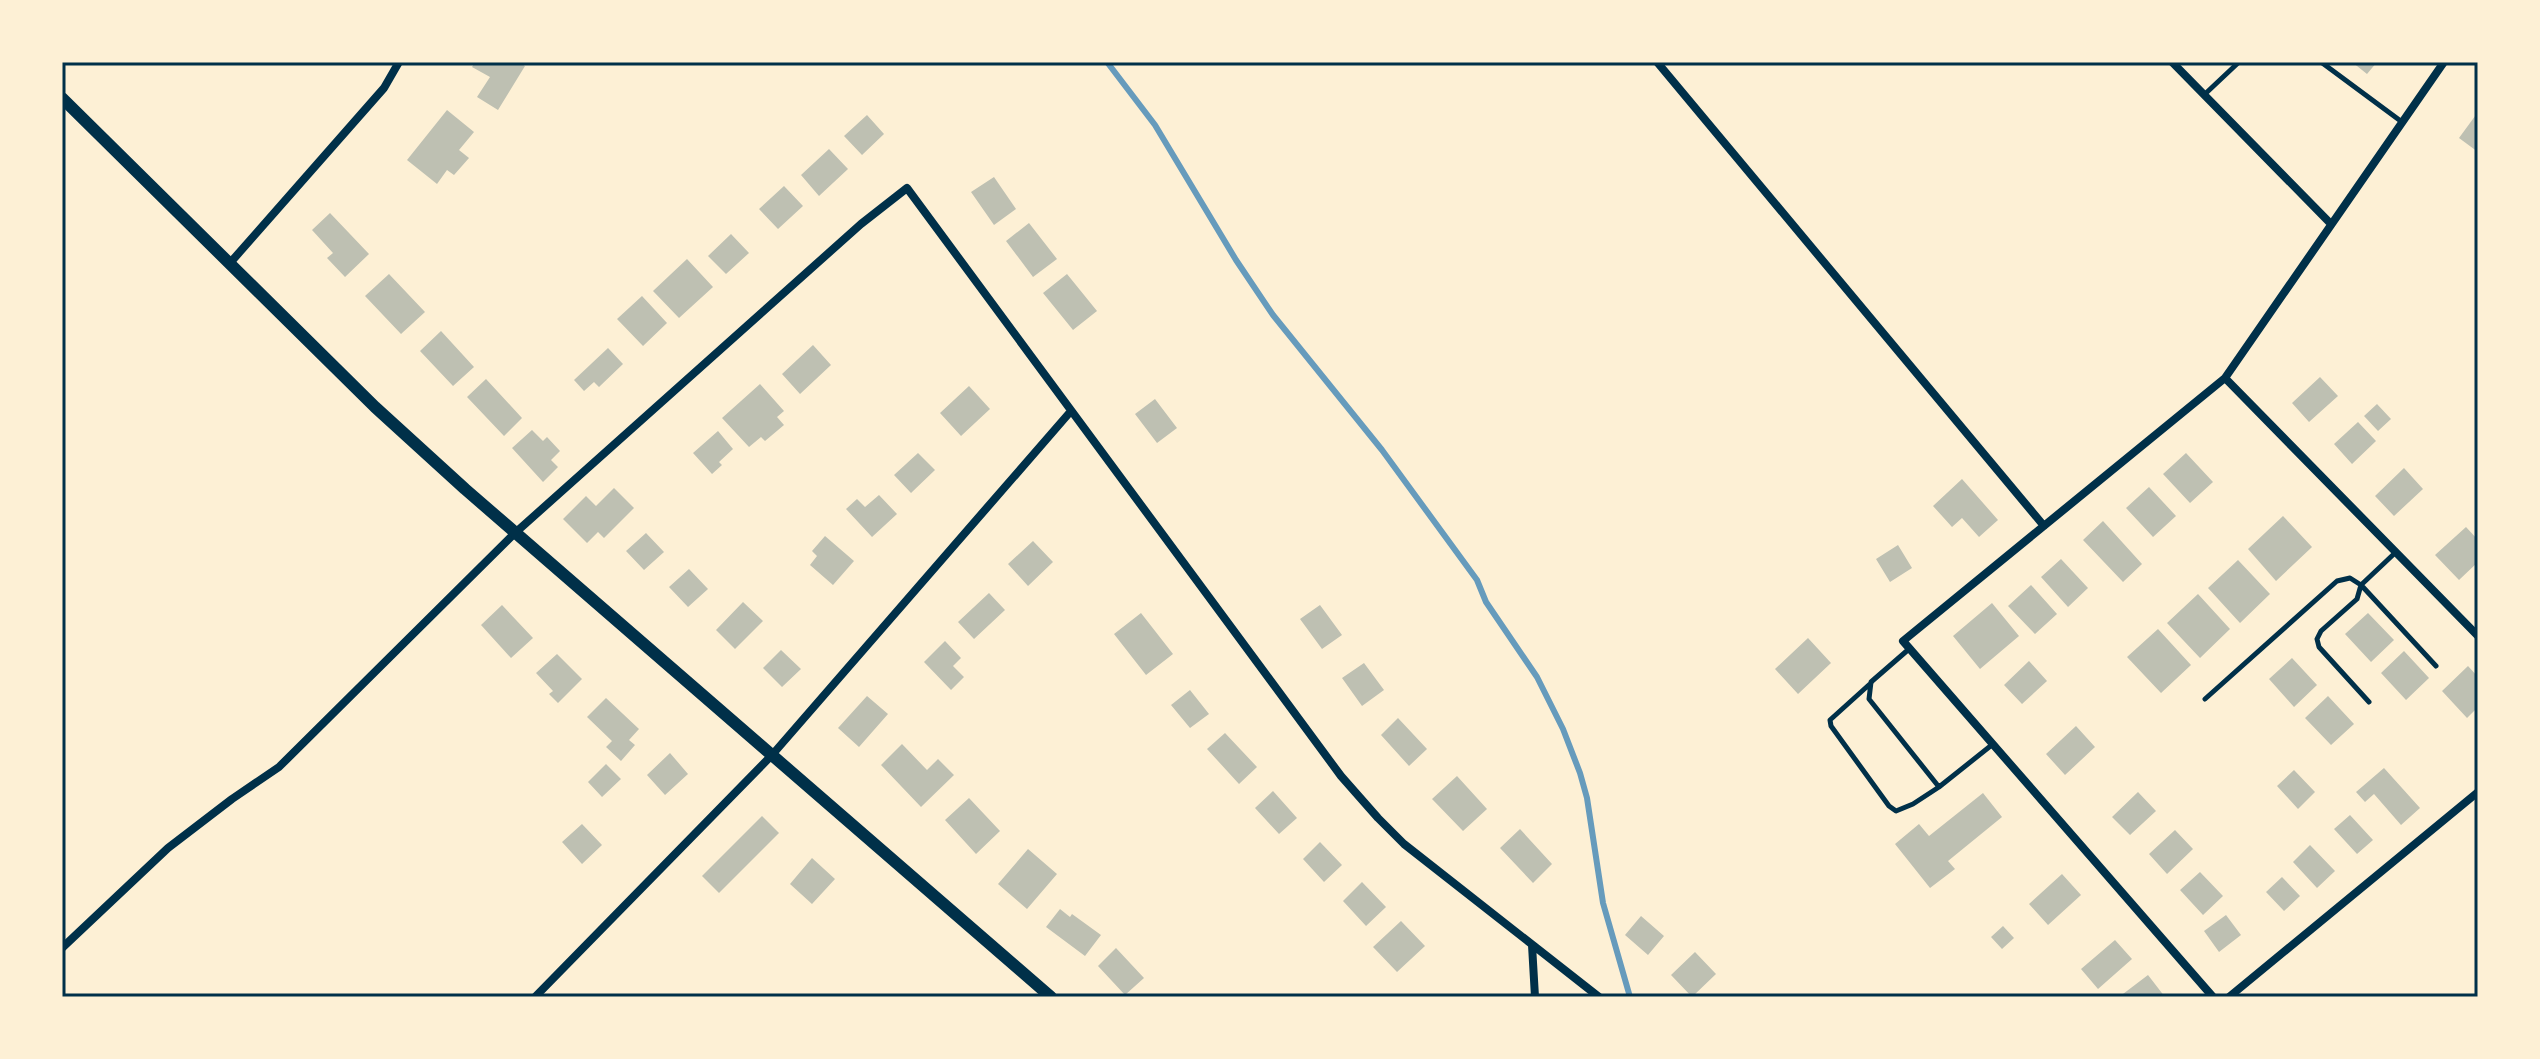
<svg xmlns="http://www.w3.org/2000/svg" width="2540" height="1059" font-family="'IBM Plex Serif',serif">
	<rect width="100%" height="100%" fill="#fdf0d5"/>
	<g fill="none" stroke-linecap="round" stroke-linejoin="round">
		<path stroke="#669bbc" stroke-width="6" d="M1107,62L1155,125L1236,260L1273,315L1382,450L1477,580L1486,602L1537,677L1563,729L1580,773L1587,798L1603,903L1630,997"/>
	</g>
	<path fill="#bec0b2" d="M475,62H519L525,66L498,110L477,97L490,77L472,67Z
		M2352,62H2377L2367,74Z
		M447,110L474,132L459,150L469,158L454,175L447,170L437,184L407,160Z
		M2478,112V152L2459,138Z
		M867,115L884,134L862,155L844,136Z
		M829,149L848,169L819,196L801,175Z
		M994,177L1016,209L994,225L971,192Z
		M784,186L803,206L778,229L759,209Z
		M330,213L369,254L345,277L327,258L333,253L312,230Z
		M1029,223L1057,259L1033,277L1006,241Z
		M731,234L749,253L726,274L708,256Z
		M687,259L713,287L679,318L653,291Z
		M389,274L425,312L401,334L365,296Z
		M1067,274L1097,311L1073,330L1043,293Z
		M642,296L667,323L643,346L617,319Z
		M441,331L474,367L453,386L420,351Z
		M813,345L831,365L800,394L782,374Z
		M608,348L623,364L599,387L594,382L584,391L574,380Z
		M2320,377L2338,396L2309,422L2292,403Z
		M486,379L522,418L504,436L467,397Z
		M760,384L784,411L777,417L784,425L765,441L761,437L749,447L722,418Z
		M969,386L990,409L961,436L940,413Z
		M1155,399L1177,428L1157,443L1135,414Z
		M2377,404L2391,419L2378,431L2364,416Z
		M2358,422L2376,441L2352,464L2334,444Z
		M532,430L543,441L547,437L560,451L551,460L558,467L543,482L512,448Z
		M718,431L733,449L719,462L722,465L712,474L693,453Z
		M918,453L935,470L911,493L894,475Z
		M2186,453L2213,482L2190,503L2163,474Z
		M2404,468L2423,489L2394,516L2375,496Z
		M1962,479L1998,520L1979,537L1962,518L1952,527L1933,506Z
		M2149,487L2176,516L2153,537L2126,508Z
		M614,488L634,508L604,538L598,532L587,543L563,519L586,496L596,506Z
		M879,495L897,514L872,537L846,509L857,499L865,507Z
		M2283,516L2312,547L2276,581L2248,549Z
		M2103,521L2142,564L2123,582L2083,540Z
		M2466,527L2478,540V562L2459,580L2435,555Z
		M646,533L664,552L644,570L626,551Z
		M825,536L854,561L833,585L810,565L817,556L812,551Z
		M1033,541L1053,562L1028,586L1008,564Z
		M1898,545L1912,568L1890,582L1876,559Z
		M2061,559L2088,588L2068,607L2041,577Z
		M2238,560L2270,594L2240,623L2208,588Z
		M689,569L708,589L688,607L669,587Z
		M2031,585L2057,614L2035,634L2008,606Z
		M989,593L1005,610L974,639L958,622Z
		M2198,594L2230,629L2200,658L2167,623Z
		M743,602L763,621L735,649L716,630Z
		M1992,603L2019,636L1980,669L1953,636Z
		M502,605L533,638L511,658L481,625Z
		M1320,605L1342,635L1322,649L1300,619Z
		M1141,613L1173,654L1146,675L1114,634Z
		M2368,613L2394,640L2371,662L2345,634Z
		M2158,629L2191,665L2161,693L2127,657Z
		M1808,638L1831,663L1798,694L1775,669Z
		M945,641L961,658L953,666L964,677L951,690L924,662Z
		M781,650L801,669L782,687L763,668Z
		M2404,651L2429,678L2406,700L2381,673Z
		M557,654L582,679L558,703L549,694L553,691L536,673Z
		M2292,658L2317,685L2294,707L2269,679Z
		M2029,661L2047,681L2022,704L2004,685Z
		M1364,663L1384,690L1362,706L1342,678Z
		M2468,666L2478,677V707L2467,718L2442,691Z
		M1190,690L1209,714L1190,728L1171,705Z
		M867,696L888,714L859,747L838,728Z
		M2328,696L2354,724L2331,745L2305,718Z
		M606,698L639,729L629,740L635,745L621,761L606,747L612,741L587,717Z
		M1398,718L1427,749L1409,766L1381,735Z
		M2076,726L2095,747L2065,775L2046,754Z
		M1225,733L1257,767L1239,784L1207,749Z
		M902,744L927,770L938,759L954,775L921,807L881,765Z
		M670,753L688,774L665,795L647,775Z
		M606,764L621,779L602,797L588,782Z
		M2384,768L2420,808L2401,825L2374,794L2365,802L2356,792Z
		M2294,770L2315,792L2298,809L2277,786Z
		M1457,776L1487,809L1463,831L1432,799Z
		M1273,791L1297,818L1279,834L1255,808Z
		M2138,792L2156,811L2130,835L2112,817Z
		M1983,793L2002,817L1948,861L1955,869L1930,888L1895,844L1919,824L1929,836Z
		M969,798L1000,831L976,854L945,820Z
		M2350,815L2373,840L2357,854L2334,829Z
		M762,816L779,833L719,893L702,876Z
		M582,824L602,845L582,864L562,842Z
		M1520,829L1552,864L1533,883L1500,848Z
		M2175,830L2193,849L2167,874L2149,854Z
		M1320,842L1342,865L1324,882L1303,859Z
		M2310,845L2335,871L2317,888L2293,862Z
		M1028,849L1057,874L1027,909L998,884Z
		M812,858L835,879L812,904L790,884Z
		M2200,872L2223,896L2203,915L2180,890Z
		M2062,874L2081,895L2048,925L2029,904Z
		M2282,877L2300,896L2284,911L2266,892Z
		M1362,882L1386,907L1366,926L1343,901Z
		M1060,909L1070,917L1072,914L1101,935L1085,956L1046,927Z
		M2226,915L2241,935L2219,952L2204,931Z
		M1641,916L1664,936L1648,955L1625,935Z
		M1401,921L1425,946L1397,972L1373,947Z
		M2003,926L2014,938L2002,949L1991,937Z
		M2115,940L2132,959L2098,989L2081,969Z
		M1116,948L1144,978L1125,995L1098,966Z
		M1695,952L1716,974L1692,997L1671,975Z
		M2148,975L2165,997H2119Z"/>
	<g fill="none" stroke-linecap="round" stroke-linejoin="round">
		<path stroke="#003049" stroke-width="5" d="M2321,62L2402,122
			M2205,94L2239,62
			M2361,585L2357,599L2321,631L2317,639L2319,647L2369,702
			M2362,586L2436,666
			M1909,649L1871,682L1869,699L1939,787L1993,744
			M1871,683L1830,720L1831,726L1889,806L1896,811L1913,804L1939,787
			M2205,699L2337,581L2350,578L2361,585L2396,552"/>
		<path stroke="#003049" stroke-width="8" d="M1657,62L2044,526
			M2172,62L2331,224
			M230,263L384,88L399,62
			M2225,378L2478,636
			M1532,945L1535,997
			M62,948L168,848L232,799L279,767L515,533L861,224L907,188L1341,776L1378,818L1404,844L1599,997
			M535,997L772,755L1071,411
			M2213,997L1903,641L2225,378L2444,62
			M2229,997L2478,792"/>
		<path stroke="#003049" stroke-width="12" d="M62,98L375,407L465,489L1051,997"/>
	</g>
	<rect width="2540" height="1059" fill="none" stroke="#fdf0d5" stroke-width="128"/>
	<rect x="64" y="64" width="2412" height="931" fill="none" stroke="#003049" stroke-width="3"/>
</svg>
